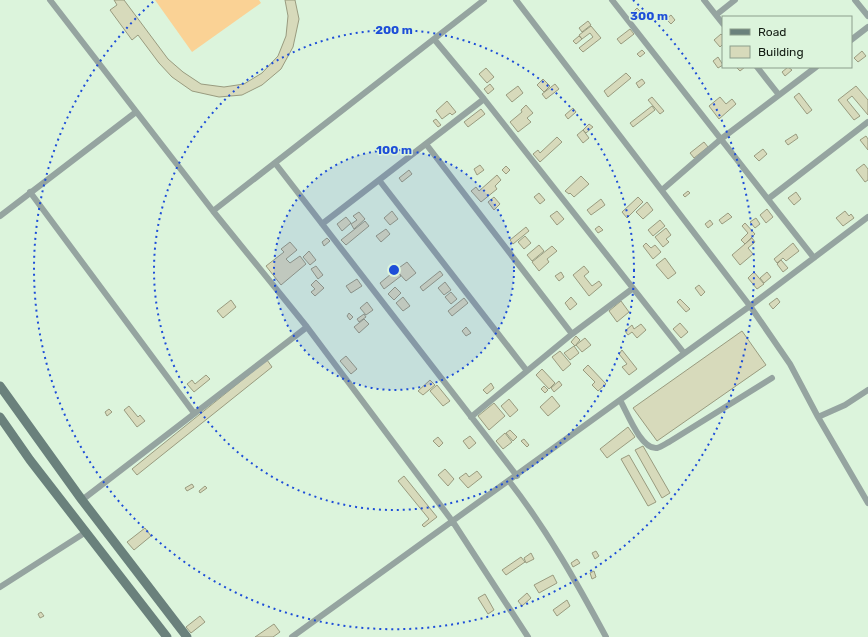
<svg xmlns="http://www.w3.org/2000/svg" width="868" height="637" font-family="Rubik,sans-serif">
	<rect width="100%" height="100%" fill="#dcf4dc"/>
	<path fill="#fad295" d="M155,0H259L261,3L192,52Z"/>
	<path fill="#d7dabb" stroke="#999b7f" d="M114,0H124L168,59L183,72L201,84L224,87L244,84L262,73L278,56L286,36L288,16L285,0H295L299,19L293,47L281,69L262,85L242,95L219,97L192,91L172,77L159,63L138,35L132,40L110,10L117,5Z
		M637,8L641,12L637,15L634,11Z
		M671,15L675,20L671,24L666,19Z
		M588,21L591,25L582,32L579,28Z
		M591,26L601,38L583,52L579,48L593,37L590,33L582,39L579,35Z
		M630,29L634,34L621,44L617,39Z
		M721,34L723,36V44L720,47L714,40Z
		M579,36L582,39L576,44L573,41Z
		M642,50L645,53L640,57L637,54Z
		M862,51L866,56L858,62L854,58Z
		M718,57L723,65L718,68L713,61Z
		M736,67H745L740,71Z
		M788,67L792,70L785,76L782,72Z
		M486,68L494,77L487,83L479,74Z
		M626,73L631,78L608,97L604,91Z
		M543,79L550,86L544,92L537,85Z
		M642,79L645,83L639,88L636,83Z
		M490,84L494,89L488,94L484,89Z
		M555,84L559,89L546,99L542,94Z
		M518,86L523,93L512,102L506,95Z
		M856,86L868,100V115L852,96L847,100L860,116L854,120L838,100Z
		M799,93L812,110L807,114L794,97Z
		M652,97L664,111L660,114L648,100Z
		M720,97L726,104L732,99L736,104L719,119L709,106Z
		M447,101L456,112L452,115L450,113L442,119L436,111Z
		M526,105L533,113L527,118L531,122L518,132L510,122L522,112L521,110Z
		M652,106L655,110L633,127L630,123Z
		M573,108L576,112L568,119L565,115Z
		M481,109L485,114L468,127L464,122Z
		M436,119L441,125L438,127L433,121Z
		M589,124L593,127L586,133L583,130Z
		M583,130L589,138L583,143L577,135Z
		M796,134L798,138L788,145L785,141Z
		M866,136L868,139V150L860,140Z
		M557,137L562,142L540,162L533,154L538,150L540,153Z
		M704,142L708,147L694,158L690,153Z
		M763,149L767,154L759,161L754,156Z
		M864,164L868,169V180L865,182L856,170Z
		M480,165L484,170L477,175L474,169Z
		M506,166L510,170L506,174L502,170Z
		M409,170L412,174L402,182L399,178Z
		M497,175L501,180L495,186L497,189L481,202L471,191L476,187L479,191Z
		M581,176L589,184L574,197L570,193L569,194L565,191Z
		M688,191L690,193L685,197L683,195Z
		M796,192L801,199L794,205L788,198Z
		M539,193L545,200L540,204L534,197Z
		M494,197L500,204L494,210L488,202Z
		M638,197L643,202L627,218L622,212Z
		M601,199L605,205L591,215L587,210Z
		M647,202L653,210L643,219L636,212Z
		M767,209L773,217L766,223L760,215Z
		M392,211L398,219L390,225L384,218Z
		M557,211L564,219L557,225L550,216Z
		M845,211L849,216L851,214L854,218L843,226L836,218Z
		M359,212L365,219L354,229L351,224L357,220L353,216Z
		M728,213L732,217L722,224L719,220Z
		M346,217L351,223L342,231L337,224Z
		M756,218L760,224L755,228L750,222Z
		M660,220L665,226L653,236L648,230Z
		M710,220L713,224L708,228L705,224Z
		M365,221L369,226L346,245L341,240Z
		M745,223L755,234L745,244L741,240L748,233L742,226Z
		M599,226L603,230L598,233L595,229Z
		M526,227L529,231L513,244L510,240Z
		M666,228L671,235L666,239L669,242L663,247L655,237Z
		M386,229L390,234L381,242L376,236Z
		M525,236L531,243L524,249L518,242Z
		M327,238L330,241L324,246L322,242Z
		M752,238L755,242L748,248L753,254L740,265L732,255Z
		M290,242L297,250L286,259L290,263L300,256L306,264L281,285L266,266L284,252L281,249Z
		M646,243L651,248L655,245L661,252L653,259L643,246Z
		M793,243L799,251L786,261L783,258L777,263L774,259Z
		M539,245L544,251L532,261L527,255Z
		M552,246L557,251L547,259L549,262L539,271L532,262Z
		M309,251L316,260L310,265L303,257Z
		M665,258L676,273L668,279L656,265Z
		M781,260L788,268L783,272L777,264Z
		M407,262L416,273L406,281L396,270Z
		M316,266L323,275L318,279L311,269Z
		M584,266L589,272L584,276L592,286L599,281L602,285L589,296L573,275Z
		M396,270L401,276L384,289L380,283Z
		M440,271L443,275L423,291L420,287Z
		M561,272L564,277L559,281L555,276Z
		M754,272L764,284L757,289L748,278Z
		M767,272L771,277L764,283L760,278Z
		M357,279L362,286L351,293L346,286Z
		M316,280L324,288L315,296L311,292L315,289L311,285Z
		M445,282L451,290L444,295L438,288Z
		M699,285L705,292L701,296L695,288Z
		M395,287L401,293L394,300L388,294Z
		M451,292L457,299L451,304L445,297Z
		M403,297L410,306L403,311L396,303Z
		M571,297L577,304L570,310L565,303Z
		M464,298L468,303L452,316L448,311Z
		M777,298L780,302L773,309L769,304Z
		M680,299L690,309L686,312L677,302Z
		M231,300L236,307L223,318L217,311Z
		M621,301L629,312L617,322L609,311Z
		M367,302L373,310L366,315L360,308Z
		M349,313L353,317L350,320L347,316Z
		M364,314L366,317L359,322L357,319Z
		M364,319L369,324L359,333L354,327Z
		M680,323L688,332L681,338L673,329Z
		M641,324L646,330L637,338L632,332L628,335L625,331L632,325L634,329Z
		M466,327L471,333L466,336L462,331Z
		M742,331L766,365L657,441L633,408Z
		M576,336L580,340L575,346L571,342Z
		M585,338L591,345L582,352L576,345Z
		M574,346L579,353L570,360L564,353Z
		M622,350L637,369L629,375L622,367L627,364L619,354Z
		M560,351L571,364L563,371L552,357Z
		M346,356L357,369L351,374L340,361Z
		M267,360L272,367L137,475L132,469Z
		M588,365L606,384L598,391L592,385L595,382L583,370Z
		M542,369L555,383L549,389L536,375Z
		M206,375L210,379L194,392L187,384L192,380L195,384Z
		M430,380L435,385L423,395L418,391Z
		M559,381L562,385L554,392L551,388Z
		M491,383L494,388L487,394L483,390Z
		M437,385L450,401L443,406L430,391Z
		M544,386L548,390L545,393L541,389Z
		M552,396L560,406L548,416L540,407Z
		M509,399L518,410L510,417L501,406Z
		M494,403L505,416L489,430L478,416Z
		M129,406L138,417L140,415L145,421L137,427L124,410Z
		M109,409L112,412L107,416L105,412Z
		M628,427L635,437L607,458L600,449Z
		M510,430L517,437L513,441L506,433Z
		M505,433L512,442L503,449L496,441Z
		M470,436L476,443L469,449L463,441Z
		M438,437L443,443L439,447L433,441Z
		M524,439L529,445L527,447L521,441Z
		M643,446L670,493L662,498L635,450Z
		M629,455L656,502L648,506L621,459Z
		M445,469L454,479L448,486L438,475Z
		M477,471L482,477L468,488L459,478L466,473L469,477Z
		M404,476L437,517L424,527L422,525L429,519L398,481Z
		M192,484L194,487L187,491L185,488Z
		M205,486L207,488L200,493L199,491Z
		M145,528L151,536L134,550L127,542Z
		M596,551L599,556L595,559L592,553Z
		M531,553L534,559L526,563L524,558Z
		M521,557L525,562L506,575L502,570Z
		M577,559L580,563L573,567L571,563Z
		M594,571L596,577L592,579L590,573Z
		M553,575L557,583L539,593L534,585Z
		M527,593L531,598L522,606L518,601Z
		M485,594L494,610L488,614L478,598Z
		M567,600L570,606L557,616L553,610Z
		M41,612L44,616L40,618L38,614Z
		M200,616L205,622L191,633L186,627Z
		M274,624L280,632L273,637H255Z"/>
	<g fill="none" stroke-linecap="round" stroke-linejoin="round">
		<path stroke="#95a4a0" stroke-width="6" d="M50,0L213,211L307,327L453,522L528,637
			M516,0L750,306L790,364L818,417L868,503
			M612,0L814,258
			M704,0L723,24
			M855,0L868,16
			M716,15L735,0
			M434,39L484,99L684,353
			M851,40L868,27
			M757,67L779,95
			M426,144L572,334
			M275,163L517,476
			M379,180L527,371
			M662,190L721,139L816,67
			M30,192L194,413
			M768,199L868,122
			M213,211L484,0
			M0,216L136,112
			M322,224L484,99
			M620,400C627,412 641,450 657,448C661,447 665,444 669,442L772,378
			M471,417L572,334L632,289
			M818,417L845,405L868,390
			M509,481C547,530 577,583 606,637
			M82,500L307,327
			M0,587L86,532
			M292,637L750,306L868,217"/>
		<path stroke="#6a817c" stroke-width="9" d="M0,386L82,500L187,637
			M0,417L30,460L167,637"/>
	</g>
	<circle cx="394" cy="270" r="120" fill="#1d4ed8" fill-opacity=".12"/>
	<g fill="none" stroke="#1d4ed8" stroke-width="2" stroke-dasharray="2 4">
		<circle cx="394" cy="270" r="120"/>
		<circle cx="394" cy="270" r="240"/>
		<path d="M633 0A360 360 0 1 1 155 0"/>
	</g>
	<circle cx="394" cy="270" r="6" fill="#1d4ed8" stroke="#dcf4dc" stroke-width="2"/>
	<g font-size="12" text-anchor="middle" font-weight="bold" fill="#1d4ed8" stroke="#dcf4dc" stroke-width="3" stroke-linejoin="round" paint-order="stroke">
		<text x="649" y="20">300 m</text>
		<text x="394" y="34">200 m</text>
		<text x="394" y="154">100 m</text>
	</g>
	<rect x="722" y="16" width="130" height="52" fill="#dcf4dc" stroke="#8c9e8c"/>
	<rect x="730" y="29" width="20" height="6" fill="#6a817c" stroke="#8c9e8c"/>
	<text x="758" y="36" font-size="12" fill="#131c13">Road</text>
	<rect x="730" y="46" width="20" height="12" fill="#d7dabb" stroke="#8c9e8c"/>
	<text x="758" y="56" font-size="12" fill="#131c13">Building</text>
</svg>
